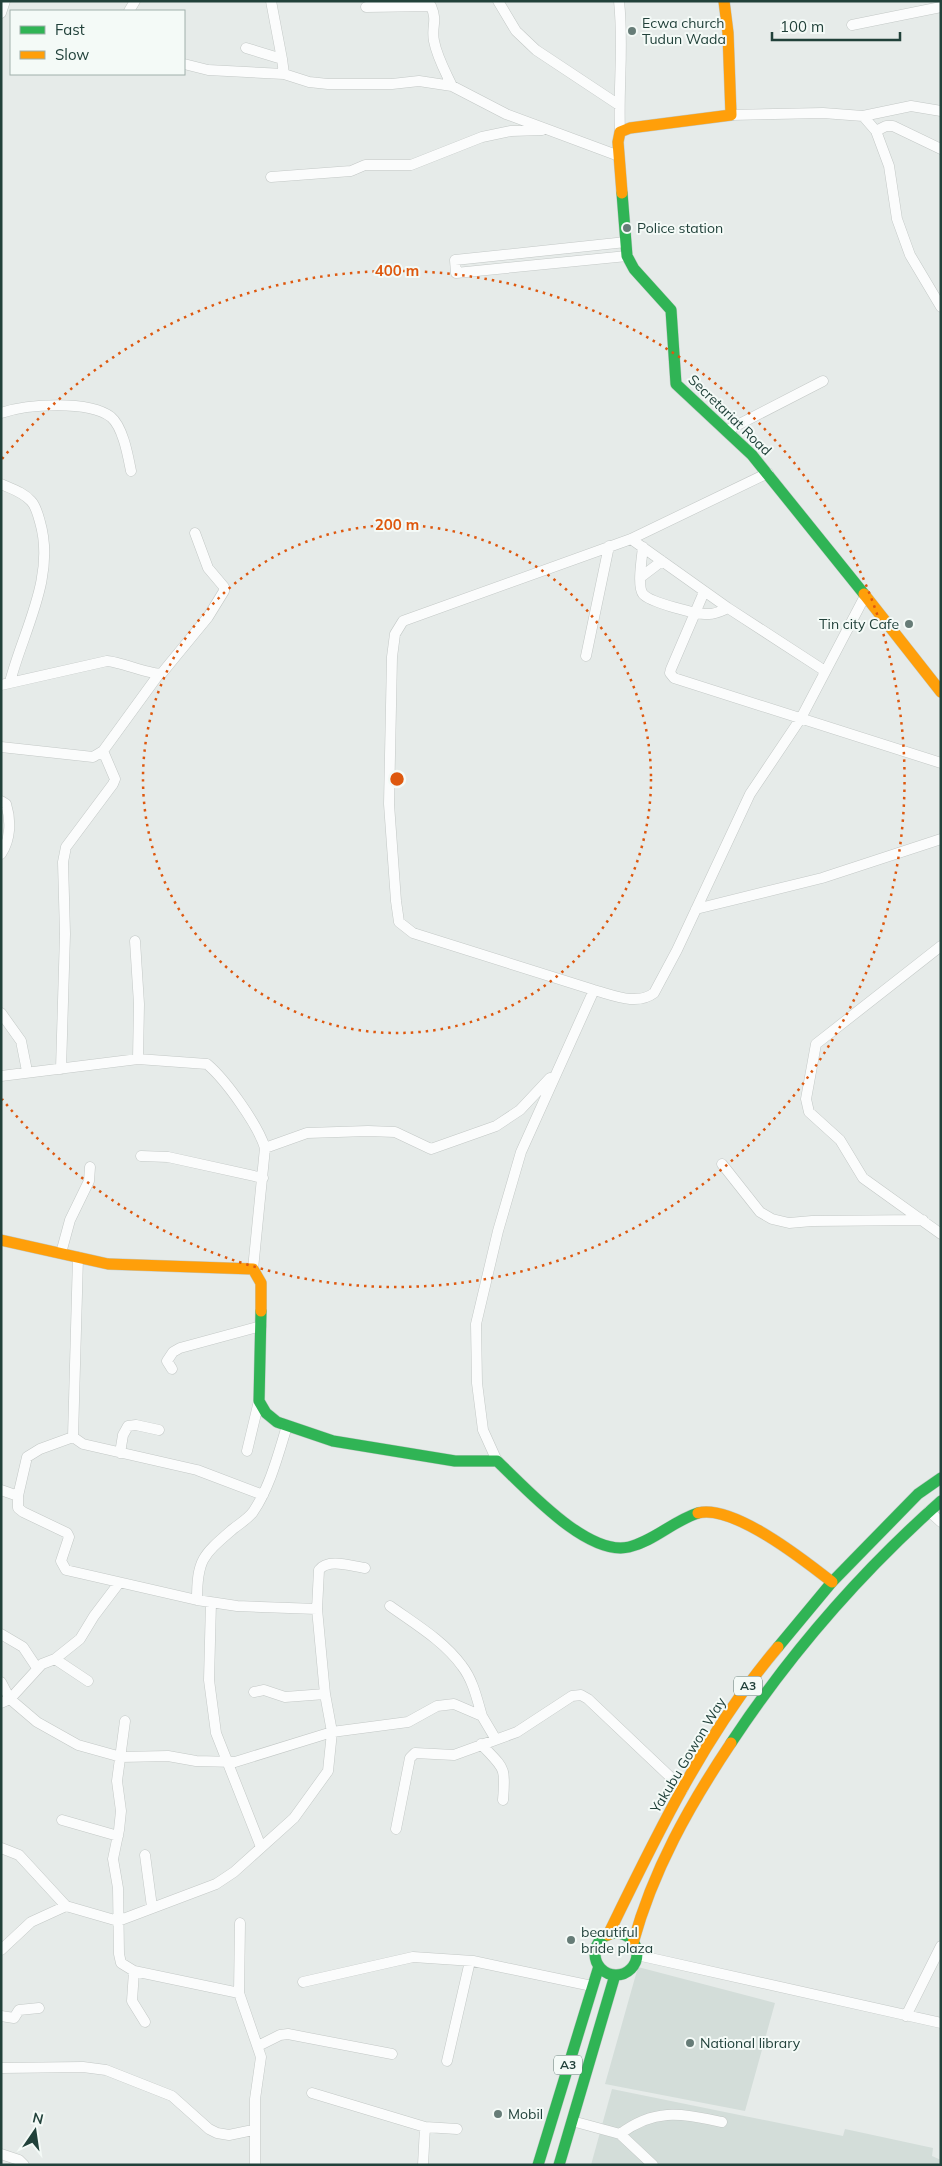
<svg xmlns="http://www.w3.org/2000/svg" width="942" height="2166" font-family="Mulish,sans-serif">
	<rect width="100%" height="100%" fill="#e6ebe9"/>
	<path fill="#d3ddd9" d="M638,1967L775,2003L745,2111L605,2084Z
		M612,2089L843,2136L845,2129L933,2148L932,2156L941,2160V2165H591Z"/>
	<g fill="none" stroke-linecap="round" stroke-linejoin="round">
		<g stroke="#c3c8c6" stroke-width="11">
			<path id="street" d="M271,1L282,59
				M498,1L516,31L536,50L619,105
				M619,1C624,46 618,87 620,132
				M366,7L431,6C438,22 431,26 434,41C437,57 445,71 452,86
				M129,11L135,1
				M1,13L5,1
				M852,25L941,7
				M246,48L282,59L284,74L309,82L328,84H392L419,81L452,86L506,114L619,156
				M184,64L208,70L284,74
				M731,115L823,113L863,116L876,131L889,166L897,219L910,255L941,307
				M863,116L911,106L941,111
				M876,131L886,126H893L941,149
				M271,177L351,171L365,165H411L482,137L511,131L542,130
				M626,242L455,260L456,273L627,256
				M1,413C27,404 89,400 111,417C123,427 128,456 131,471
				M726,431L823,381
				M768,473L631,539L403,621L395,634L392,657L389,804L396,901L399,922L413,933L594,990C613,995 637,1006 654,993L677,950L750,794L801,718L865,596
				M1,484C12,489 23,492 31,501C36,506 38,515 40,522C56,577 23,631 10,682
				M631,539L728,608L825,671
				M643,547C642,557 637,587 643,594C649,602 698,615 709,614C716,614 721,611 728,608
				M641,577L662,561
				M704,592L671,669L670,673L674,678L941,763
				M586,656L609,546
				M1,685L107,661C121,662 154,676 162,673L208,617L224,591V587L208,568L195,533
				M1,747L93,757L103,751L159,674
				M1,801L6,804C11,820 11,839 1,854
				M696,909L822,878L941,839
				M135,941L139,1004L138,1059
				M941,946L816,1044L806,1099L809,1112L840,1140L863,1178L941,1234
				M1,1013L21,1041L27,1071
				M61,1069L65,934L63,862L66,847L113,784L115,779L103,751
				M1,1076L138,1059L207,1064C226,1080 258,1125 265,1148L253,1269
				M265,1148L307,1133L368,1131L395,1132L431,1149L496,1126L520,1110L550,1078
				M141,1156L168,1157L263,1178
				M722,1164L760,1212L772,1219L789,1223L812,1221L923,1220
				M61,1253L70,1220L89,1181L90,1167
				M172,1369L167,1361L173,1352L180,1348L261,1326
				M73,1437L83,1444L197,1470L263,1495
				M73,1437L78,1257
				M247,1451L259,1401
				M120,1453L123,1435L128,1426L136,1425L159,1430
				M497,1461L483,1430L477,1383L476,1324L498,1231L521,1152L594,990
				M1,1490L18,1496V1508L23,1512L67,1533L69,1537L61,1561L66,1570L197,1600L237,1606L317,1609L325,1694L332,1732L328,1771L294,1818L234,1872L216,1884L118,1921L66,1906L19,1855L1,1848
				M18,1496L27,1457L40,1449L73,1437
				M929,1511L941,1522
				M197,1600C197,1559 203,1555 233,1529C239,1524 248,1519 253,1512C270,1487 278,1455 287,1426
				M211,1602L209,1680L216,1733L261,1847
				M390,1606C415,1624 444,1641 462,1666C473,1680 477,1699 482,1716
				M317,1609L319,1570C328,1558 351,1566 365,1568
				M1,1634L23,1647L37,1668
				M55,1659L88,1681
				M1,1682L10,1699L37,1722L78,1745L121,1757L168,1756L196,1761L235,1762L332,1732L408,1722L437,1706L454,1704L482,1716L495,1738
				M254,1692L264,1690L285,1697L325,1694
				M1,1703L10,1699L42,1664L55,1659L80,1639L94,1616L119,1583
				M125,1721L117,1781L121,1811L119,1830L113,1859L118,1888L119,1954L121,1963L134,1971L239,1993
				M481,1744C504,1769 506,1765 503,1800
				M62,1820L118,1836
				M396,1829L410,1758L415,1753L454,1755L517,1732L572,1696L581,1695L588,1699L683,1789
				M145,1855L152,1907
				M240,1923L239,1993L261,2057L255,2099V2165
				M1,1950L31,1922L66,1906
				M637,1955L941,2023
				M134,1971L132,2001L145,2022
				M303,1982L413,1957L473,1961L592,1986
				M1,2016L14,2018L19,2010L39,2008
				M906,2016L941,1946
				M258,2046L280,2035L288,2034L392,2054
				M447,2061L470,1961
				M1,2068L83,2067L106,2070L172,2096L209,2129L217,2133L229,2135L253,2130
				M312,2093L425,2127L423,2165
				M572,2121L620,2134L653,2165
				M425,2127L457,2129
				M620,2134C656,2107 682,2114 722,2122
				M1,2154L19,2160L24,2165"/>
		</g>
		<g stroke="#c1c9c6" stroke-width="12">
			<path id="fast" d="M622,193L627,256L634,269L671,310L676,384L752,455L864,594
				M261,1311L259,1401L266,1413L277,1422L333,1441L455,1461H497C525,1487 587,1557 629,1547C654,1541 673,1521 698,1513
				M778,1647L832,1582L918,1494L941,1478
				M731,1743C791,1652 860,1573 941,1501
				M595 1954a21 21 0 1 1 42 0a21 21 0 1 1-42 0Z
				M538,2165L599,1966
				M559,2165L615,1975"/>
		</g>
		<g stroke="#c1c9c6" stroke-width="12">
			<path id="slow" d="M622,193L618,142L620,132L630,128L731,115L728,33L724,1
				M864,594L941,692
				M1,1240L108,1264L253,1269L261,1283V1311
				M698,1513C733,1504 804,1560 832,1582
				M608,1935C656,1836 706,1732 778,1647
				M633,1943C653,1870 689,1806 731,1743"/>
		</g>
		<use href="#street" stroke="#fbfcfc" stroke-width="10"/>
		<use href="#fast" stroke="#30b455" stroke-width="11"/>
		<use href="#slow" stroke="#ff9f0a" stroke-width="11"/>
	</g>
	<g fill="none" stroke="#de580e" stroke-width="2.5" stroke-dasharray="2.5 5">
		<circle cx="397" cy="779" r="254"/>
		<path d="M2 459A508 508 0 1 1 2 1099"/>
	</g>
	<g fill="#667c77" stroke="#f4faf7" stroke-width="2">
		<circle cx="632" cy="31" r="5"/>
		<circle cx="627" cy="228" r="5"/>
		<circle cx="909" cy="624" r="5"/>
		<circle cx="571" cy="1940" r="5"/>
		<circle cx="690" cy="2043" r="5"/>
		<circle cx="498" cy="2114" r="5"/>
	</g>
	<g text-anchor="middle" stroke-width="4" stroke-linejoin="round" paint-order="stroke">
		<g fill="#f4faf7" stroke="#607873" stroke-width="1">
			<rect x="734" y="1676.5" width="28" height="19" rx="4"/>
			<rect x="554" y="2055.5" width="28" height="19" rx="4"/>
		</g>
		<g font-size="12" font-weight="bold" fill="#21413a">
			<text x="748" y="1690">A3</text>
			<text x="568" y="2069">A3</text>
		</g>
		<g font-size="14" fill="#21413a" stroke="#f4faf7" text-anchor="start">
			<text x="642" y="28">Ecwa church<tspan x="642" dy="16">Tudun Wada</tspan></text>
			<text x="637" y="233">Police station</text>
			<text x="899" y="629" text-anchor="end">Tin city Cafe</text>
			<text x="581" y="1937">beautiful<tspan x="581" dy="16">bride plaza</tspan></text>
			<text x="700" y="2048">National library</text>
			<text x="508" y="2119">Mobil</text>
		</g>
		<g font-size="14" fill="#21413a" stroke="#f4faf7">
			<text transform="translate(730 415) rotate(44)" y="5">Secretariat Road</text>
			<text transform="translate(688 1755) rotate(-59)" y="5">Yakubu Gowon Way</text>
		</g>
	</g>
	<circle cx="397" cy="779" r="8" fill="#de580e" stroke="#f4faf7" stroke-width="2.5"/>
	<g font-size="15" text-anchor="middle" font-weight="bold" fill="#de580e" stroke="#f4faf7" stroke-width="4" stroke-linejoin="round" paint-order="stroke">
		<text x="397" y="276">400 m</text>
		<text x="397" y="530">200 m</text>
	</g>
	<rect width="942" height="2166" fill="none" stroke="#21413a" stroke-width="5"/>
	<rect x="10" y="10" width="175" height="65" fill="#f4faf7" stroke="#a0b0ab"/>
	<rect x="20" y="26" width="25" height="8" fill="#30b455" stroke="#a0b0ab"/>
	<text x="55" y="35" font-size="15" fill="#21413a">Fast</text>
	<rect x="20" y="51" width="25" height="8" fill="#ff9f0a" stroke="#a0b0ab"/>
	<text x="55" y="60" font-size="15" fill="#21413a">Slow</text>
	<g transform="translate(35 2131) rotate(13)" stroke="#f4faf7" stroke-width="4" paint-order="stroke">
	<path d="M0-4L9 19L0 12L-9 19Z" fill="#21413a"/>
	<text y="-8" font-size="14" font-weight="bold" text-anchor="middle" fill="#21413a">N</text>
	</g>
	<path d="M772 32v8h128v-8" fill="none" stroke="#21413a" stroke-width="2.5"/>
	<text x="780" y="32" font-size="15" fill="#21413a" stroke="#f4faf7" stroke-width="4" paint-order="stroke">100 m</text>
</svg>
